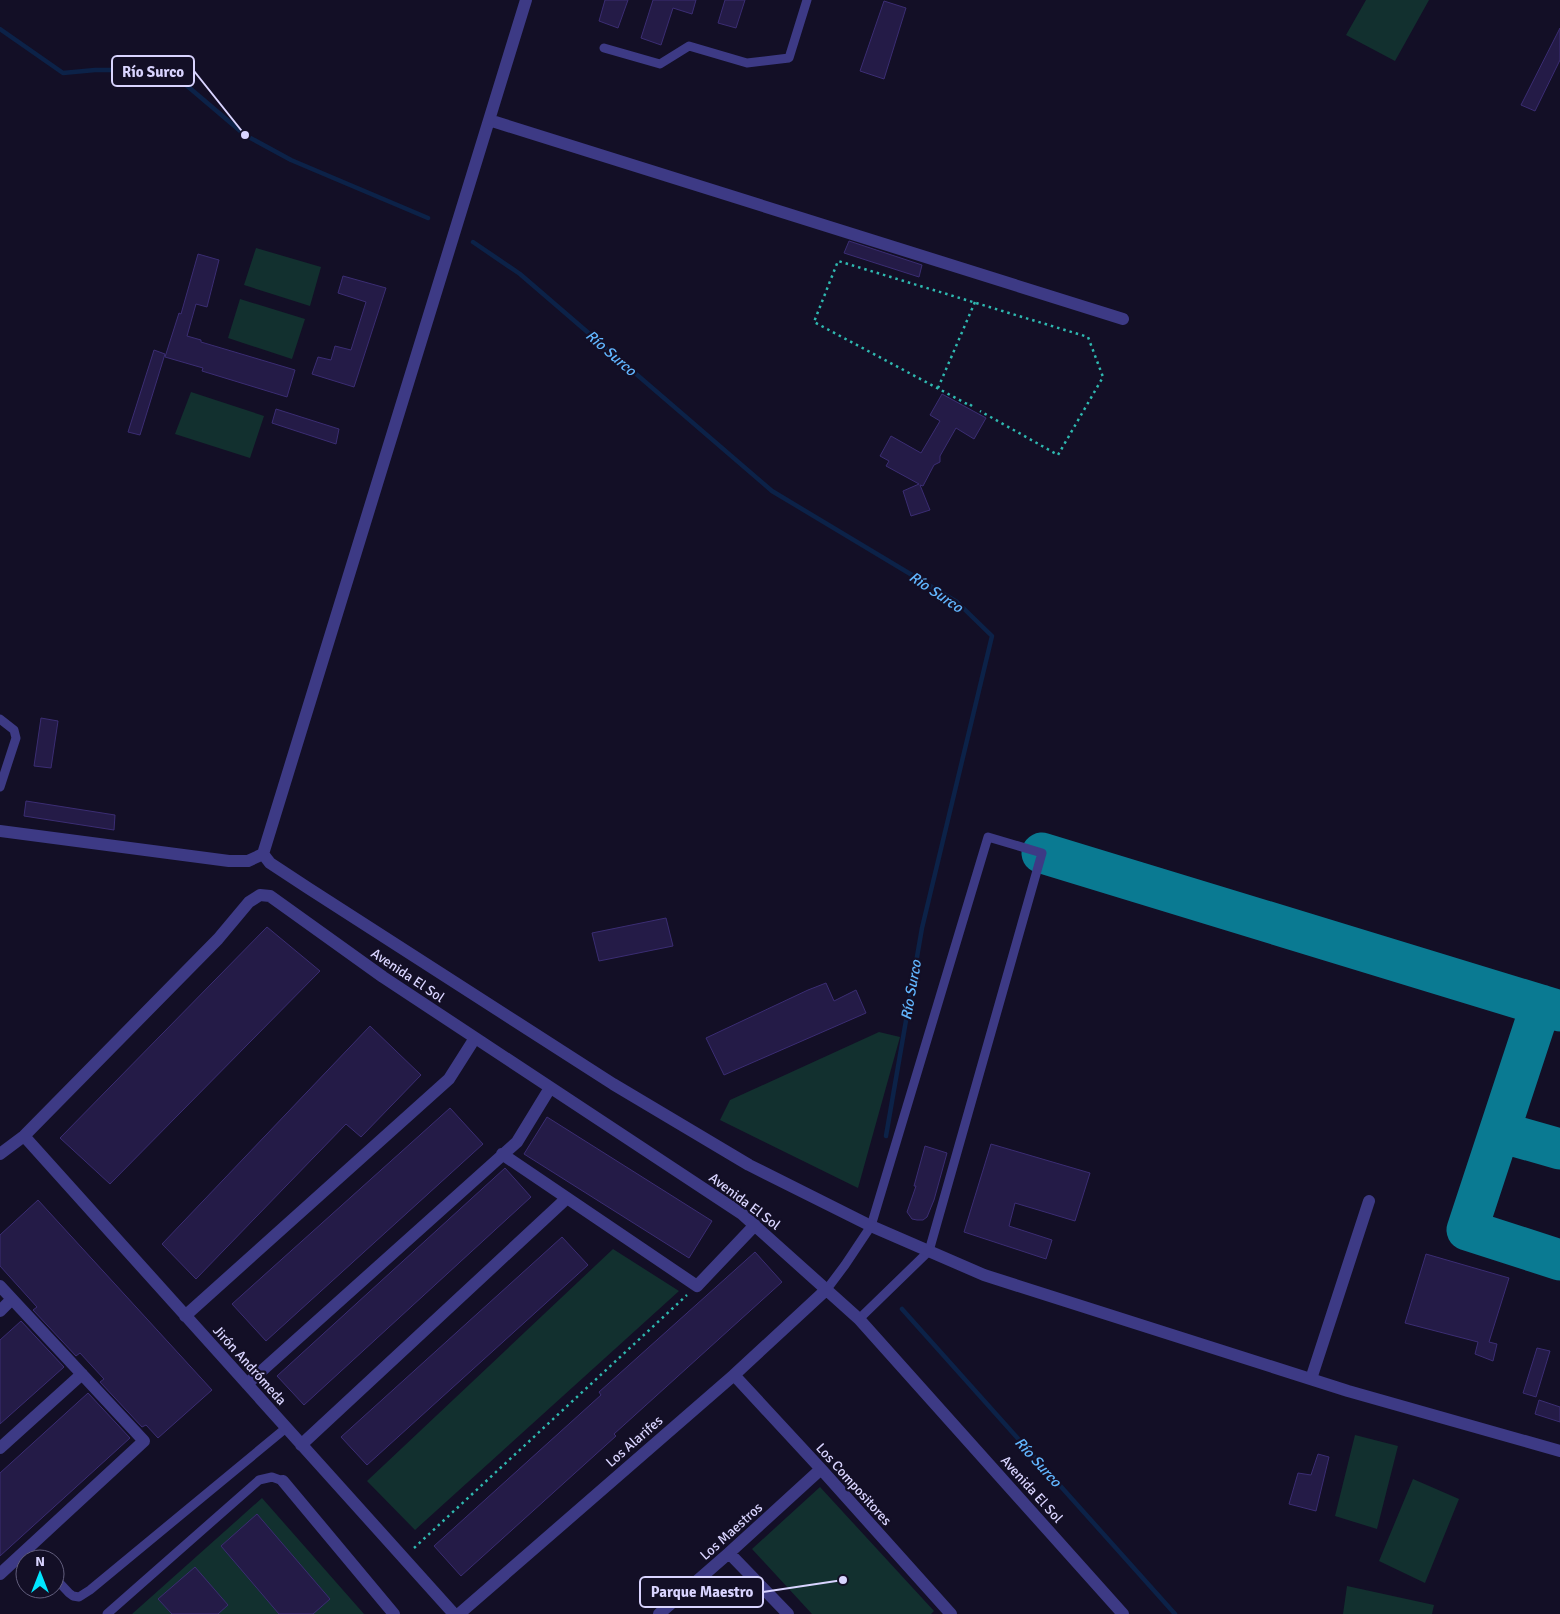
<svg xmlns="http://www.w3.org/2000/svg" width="1560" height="1614" font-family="Signika,sans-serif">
	<rect width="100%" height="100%" fill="#130f26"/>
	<path fill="#12302f" d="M1366,0H1429L1395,61L1346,35Z
		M256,248L321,267L310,306L244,285Z
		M240,299L305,319L292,359L228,338Z
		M191,392L264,416L250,458L175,434Z
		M879,1032L900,1037L858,1188L720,1120L730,1100Z
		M613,1249L679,1291L415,1530L367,1481Z
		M1355,1435L1398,1446L1377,1529L1335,1516Z
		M1413,1479L1459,1499L1425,1583L1379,1561Z
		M820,1487L934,1611L931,1614H812L752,1549Z
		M262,1498L364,1614H132Z
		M1347,1586L1434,1605L1432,1614H1343Z"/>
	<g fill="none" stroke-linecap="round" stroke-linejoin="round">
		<path stroke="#0c2248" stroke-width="4.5" d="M0,29L63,73L95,70H158L179,79L245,135L291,160L428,218
			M473,242L520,274L772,491L957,602L992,636L922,928L886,1136
			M902,1309L1175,1614"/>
		<path stroke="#0a7a92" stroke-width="41" d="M1042,853L1560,1011
			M1541,1005L1467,1230L1560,1260
			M1500,1132L1560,1149"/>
	</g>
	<path fill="#241b47" stroke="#3b2d73" d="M605,0H628L618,28L599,21Z
		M653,0H696L692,14L673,8L661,45L641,38Z
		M725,0H745L736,28L718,23Z
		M884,1L906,8L884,79L860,71Z
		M1560,28V60L1535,111L1521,105Z
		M849,241L922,265L919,277L844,253Z
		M198,254L219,260L207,307L196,304L187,336L201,340V342L295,370L287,397L202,371L203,368L165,357L179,313L181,314Z
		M343,276L386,288L354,387L312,374L318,357L331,360L335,346L351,350L366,302L338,293Z
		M154,350L165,354L140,435L128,432Z
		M942,394L986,418L974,439L956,428L940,456V462L934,465L923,486L920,485L930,510L911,516L903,491L919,484L886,466L889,461L880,456L891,436L921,453L940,421L930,415Z
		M276,409L339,429L336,444L272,423Z
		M41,718L58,721L51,768L34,766Z
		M26,801L115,815L114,830L24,816Z
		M666,918L673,946L599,961L592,933Z
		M267,927L320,971L110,1184L60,1138Z
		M826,983L834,1001L856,990L866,1013L724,1075L706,1038L808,990Z
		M370,1026L421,1075L361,1137L346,1124L196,1279L162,1244Z
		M450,1108L483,1144L266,1341L232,1304Z
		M547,1117L712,1221L689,1258L524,1154Z
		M991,1144L1090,1173L1075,1221L1015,1203L1009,1226L1052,1240L1046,1259L964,1232Z
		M925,1146L947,1153L934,1200L927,1217L923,1220H917L912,1219L907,1212L916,1186H914Z
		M505,1168L531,1197L304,1405L277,1376Z
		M38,1200L212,1390L158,1438L146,1425L142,1427L100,1382L104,1379L80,1353L76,1356L33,1310L37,1307L0,1266V1235Z
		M562,1237L588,1265L367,1465L341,1437Z
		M755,1252L782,1282L614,1434L616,1436L461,1576L434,1546L601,1395L599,1392Z
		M1426,1254L1509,1278L1489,1342L1497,1344L1493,1361L1475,1354L1478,1342L1405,1323Z
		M21,1321L64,1367L0,1424V1340Z
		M1537,1348L1550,1351L1536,1397L1523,1393Z
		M88,1393L130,1438L0,1556V1473Z
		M1539,1400L1560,1407V1422L1535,1414Z
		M1318,1454L1329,1457L1316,1511L1289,1504L1298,1473L1311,1475Z
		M257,1514L330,1599L313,1614H279L221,1546Z
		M195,1567L228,1605L218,1614H172L158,1599Z"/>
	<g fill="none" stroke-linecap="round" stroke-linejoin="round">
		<path stroke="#2fb8b0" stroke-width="2.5" stroke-dasharray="2.5 4" stroke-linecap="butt" d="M938,388L975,302
			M972,406L968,403L967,404L814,322L838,261L1088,337L1103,377L1058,455L980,411
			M414,1548L687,1295"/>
		<path stroke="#3d3a85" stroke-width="9" d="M604,48L660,64L689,46L747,63L789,58L807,0
			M0,719L14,730L16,738L0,787
			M827,1289L845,1265L871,1226L988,837L1042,853L929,1251L859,1319
			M55,1578L69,1593L73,1596L79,1597L90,1590L286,1428
			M107,1614L259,1480L272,1477L283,1481"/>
		<path stroke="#3d3a85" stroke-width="12" d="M489,120L1123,319
			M0,831L229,861H248L263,854L526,0
			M263,854L270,863L308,888L613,1084L749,1165L871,1226L984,1275L1348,1391L1560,1451
			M24,1136L454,1614
			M0,1154L24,1136L218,939L249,902L260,895L270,896L383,977L742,1214L859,1319L1123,1614
			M502,1154L697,1286L755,1225
			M0,1286L144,1441L0,1574
			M0,1311L12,1299
			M185,1316L449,1079L475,1038
			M734,1375L821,1469L951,1614
			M1311,1379L1369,1201
			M247,1384L517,1142L550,1088
			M301,1445L567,1198
			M0,1448L82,1374
			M283,1481L394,1614
			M729,1553L788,1614
			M459,1614L734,1375L827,1289
			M659,1614L729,1553L821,1469"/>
	</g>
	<g text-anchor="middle" stroke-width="4.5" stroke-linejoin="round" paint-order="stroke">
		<g font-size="14" fill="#d9d4ff" stroke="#130f26">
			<text transform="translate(408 975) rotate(34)" y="5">Avenida El Sol</text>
			<text transform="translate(745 1201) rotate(37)" y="5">Avenida El Sol</text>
			<text transform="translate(250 1365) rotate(48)" y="5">Jirón Andrómeda</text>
			<text transform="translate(634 1441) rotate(-41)" y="5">Los Alarifes</text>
			<text transform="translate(854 1484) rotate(48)" y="5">Los Compositores</text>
			<text transform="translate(1032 1489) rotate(48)" y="5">Avenida El Sol</text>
			<text transform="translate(731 1531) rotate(-42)" y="5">Los Maestros</text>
		</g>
		<g font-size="15" font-style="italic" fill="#62b6ff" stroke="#130f26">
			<text transform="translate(611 353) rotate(41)" y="5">Río Surco</text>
			<text transform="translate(936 592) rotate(34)" y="5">Río Surco</text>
			<text transform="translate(911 990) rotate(-80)" y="5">Río Surco</text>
			<text transform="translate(1038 1462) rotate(48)" y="5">Río Surco</text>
		</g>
	</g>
	<path fill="none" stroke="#d9d4ff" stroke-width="2" d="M245 135L194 71M843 1580L763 1592"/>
	<g fill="#d9d4ff" stroke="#130f26" stroke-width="2">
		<circle cx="245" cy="135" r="5"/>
		<circle cx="843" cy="1580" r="5"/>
	</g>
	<g fill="#130f26" stroke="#d9d4ff" stroke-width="2">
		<rect x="112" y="56" width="82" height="30" rx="5"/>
		<rect x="640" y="1577" width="123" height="30" rx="5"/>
	</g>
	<g font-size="15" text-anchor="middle" font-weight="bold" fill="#d9d4ff">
		<text x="153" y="77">Río Surco</text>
		<text x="702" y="1597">Parque Maestro</text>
	</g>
	<g transform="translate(40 1574)"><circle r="24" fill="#130f26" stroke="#625e7d"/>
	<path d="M0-4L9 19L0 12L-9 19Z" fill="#00e5ff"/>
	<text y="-8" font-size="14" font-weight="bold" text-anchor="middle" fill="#d9d4ff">N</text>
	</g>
</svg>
